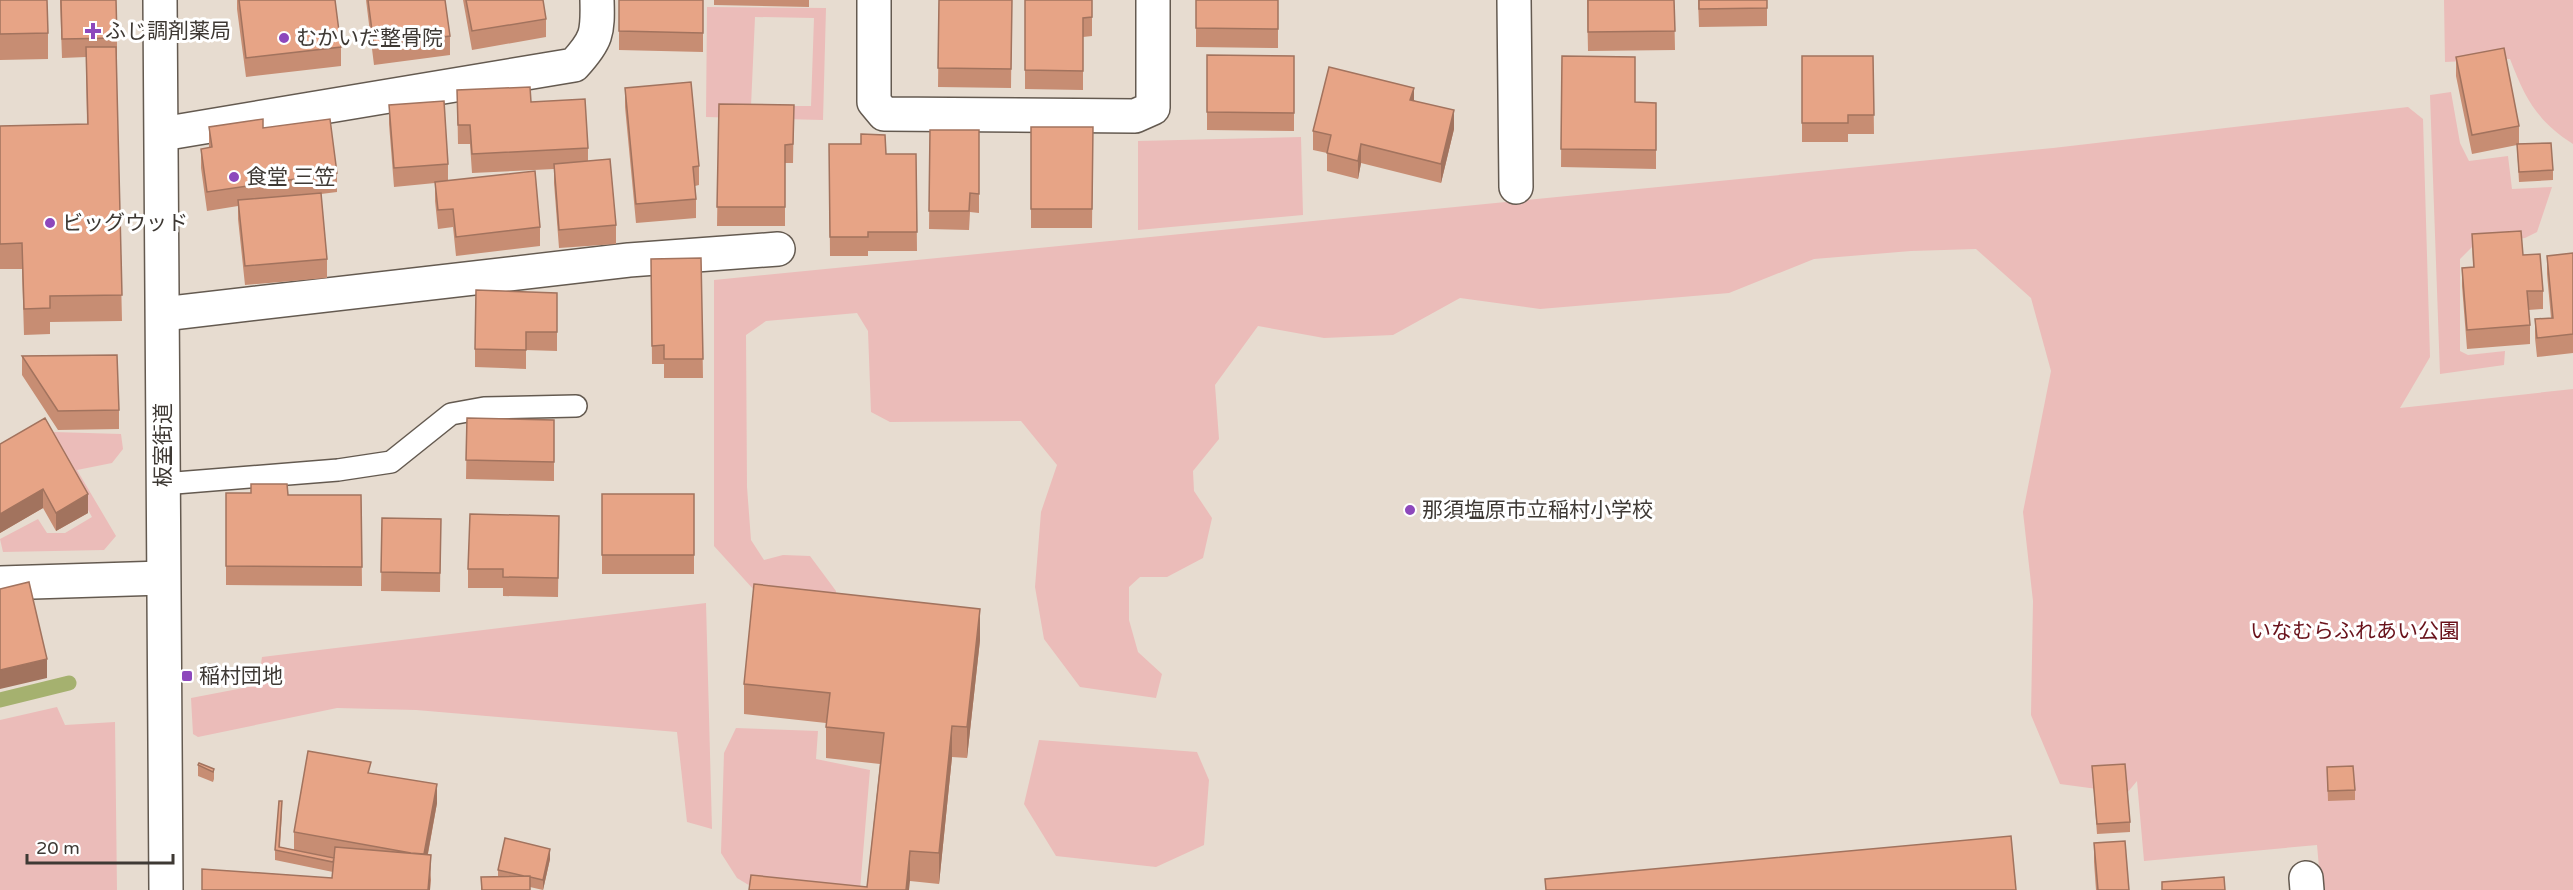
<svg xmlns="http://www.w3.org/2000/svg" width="2573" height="890" font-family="'Varela Round','Noto Sans JP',sans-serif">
	<rect width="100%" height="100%" fill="#e7dcd0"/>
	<path fill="#ebbcb9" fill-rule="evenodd" d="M2444,0H2573V144C2536,120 2525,98 2510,59L2445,62Z
		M707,7L826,8L823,120L706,117ZM755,17L814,18L811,106H751Z
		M2451,92L2460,143L2469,161L2508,156L2512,189L2552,187L2537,232L2525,238L2475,244L2460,259V351L2468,355L2505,351L2504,365L2440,374L2430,95Z
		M2408,107L2423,119L2430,357L2400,408L2573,389V890H2321L2317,845L2144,861L2137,781L2127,793L2060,784L2031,715L2033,601L2023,512L2051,371L2031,298L1976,249L1911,251L1814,259L1729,293L1540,309L1460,298L1393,335L1324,338L1258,326L1215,385L1219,439L1193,471L1194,491L1212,518L1203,558L1167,577H1140L1129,587V620L1138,652L1162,674L1156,698L1080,687L1044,639L1035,587L1041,512L1057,465L1021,421L890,422L871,412L868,331L857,313L766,321L746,335L747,487L751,540L764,560L783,555L810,556L836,591V612L754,590L714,546V280L2053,148Z
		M1301,137L1303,215L1138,230V141Z
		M54,432L121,434L123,449L112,463L77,470L116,536L104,550L3,552L0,539L38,519L47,533H65L92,517L47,436Z
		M706,603L712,829L687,822L677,732L416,710L337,708L198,737L193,734L191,698L258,685L262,657Z
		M57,707L65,725L115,722L117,890H0V720Z
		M736,728L818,731L816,759L870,770L860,890H757L737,878L721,853L724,753Z
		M1039,740L1197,752L1209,780L1204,845L1156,867L1056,856L1024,804Z"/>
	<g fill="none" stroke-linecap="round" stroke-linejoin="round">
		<path stroke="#a5b16f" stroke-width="15" d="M0,700L69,683"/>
		<g stroke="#645a50" stroke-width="24">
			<path id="service" d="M163,484L338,470L391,462L451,414L484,408L576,406"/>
		</g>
		<g stroke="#645a50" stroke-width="36">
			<path id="minor" d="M874,0V102L884,114L1135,116L1153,108V0
				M1514,0L1516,187
				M162,134L574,65C597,40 598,33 597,0
				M163,314L629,260L778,249
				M0,583L163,578
				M2306,878L2307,890"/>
		</g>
		<g stroke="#645a50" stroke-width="36">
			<path id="secondary" d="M160,0L166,890"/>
		</g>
		<use href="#service" stroke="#fff" stroke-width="21"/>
		<use href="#minor" stroke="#fff" stroke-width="33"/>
		<use href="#secondary" stroke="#fff" stroke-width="33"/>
	</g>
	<path fill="#c78d73" d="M0,0L48,33V59L0,60Z
		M60,0H116L117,38V57H116L122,321L50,322V334L24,335L22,269H0V126L87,124L86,57L62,58Z
		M237,0H335L341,47V66L246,77L237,9Z
		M366,0H445L450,36V55L374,65Z
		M463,0H543L546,19V37L472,50Z
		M619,0H703V52L619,50Z
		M714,0H809V7L714,5Z
		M939,0H1012L1011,88L938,87Z
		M1025,0H1092V36L1083,37V90L1025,89Z
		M1196,0H1278V48L1196,47Z
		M1587,0H1674L1675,50L1588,51Z
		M1698,0H1767V26L1699,27Z
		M1207,55L1294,56V131L1207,130Z
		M1562,56L1635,102L1656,103V169L1561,167Z
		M1802,56H1873L1874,134H1848V142H1802Z
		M2456,57L2519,126V144L2553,170V180L2519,182L2517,145L2472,154L2456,76Z
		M625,88L699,166V185L695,186L696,199V218L636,223L625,107Z
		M457,90L531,102L588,148V161L616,225V244L559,248L554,183V169L472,173L470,144H458Z
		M1414,100L1454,129L1441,183L1361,163L1358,179L1327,171V153L1313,150V131Z
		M719,104L794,105L793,163H785V226H717Z
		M389,105L448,164V181L540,227V246L456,256L453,227L438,229L435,201V183L394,187L389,124Z
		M209,127L263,128L337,173V192L321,194L327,259V278L245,285L238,219V206L207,211L201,168V149L209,148Z
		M1031,127H1093L1092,228H1031Z
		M930,130H979V213L970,212L969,230L929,229Z
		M829,144L886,154H916L917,251H868V256H830Z
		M2472,234L2543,291V309L2528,310L2530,325V344L2467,349L2462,286V268L2473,267Z
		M2573,253V353L2537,357L2535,338V319L2551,318L2547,274V256Z
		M701,258L703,378H664V364H652L651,259Z
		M557,293V351L526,350V369L475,367V349Z
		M22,356L119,410V429L58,430L22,375Z
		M467,418L554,420V481L466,479Z
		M0,444L88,513L56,531L43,508L0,533Z
		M226,493L288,495H361L362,586L226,585Z
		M602,494H694V574H602Z
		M559,516L558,597L503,596V588H468V569Z
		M382,518L441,519L440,592L381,591Z
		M980,640L967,758L952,757L939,884L910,881L867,887L880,764L826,758V723L744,714V684Z
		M198,765L214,769V779L213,782L198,776Z
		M2092,766L2130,822V832L2097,834Z
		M2327,767L2355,790V800L2328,801Z
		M371,773L437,803L428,854L431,880L430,890H202V869L332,878L333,872L275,860V850L282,811L280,847L294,850V832Z
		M2094,843L2129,890H2096L2094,862Z
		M550,859L543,890L530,887V890H481V877H498V870Z"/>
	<path fill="#a2735e" d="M1414,88V107L1410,100Z
		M1454,110V129L1441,183V164Z
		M1361,144V163L1358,179V161Z
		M43,489V508L0,533V514Z
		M88,494V513L56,531V513Z
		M980,609V640L967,758V727Z
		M47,659V678L0,689V670Z
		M952,726V757L939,884V853Z
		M437,784V803L424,874V855Z
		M550,849V859L543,890V880Z
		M910,851V881L909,890H906Z
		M431,855L430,890H428Z"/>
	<path fill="#e7a486" stroke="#a2735e" stroke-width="1.5" d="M0,0H47L48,33L0,34Z
		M61,0H116L117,38L62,39Z
		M239,0H335L341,47L246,58Z
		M368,0H445L450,36L374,46Z
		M466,0H543L546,19L472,31Z
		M619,0H703V33L619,31Z
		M939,0H1012L1011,69L938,68Z
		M1025,0H1092V17L1083,18V71L1025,70Z
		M1196,0H1278V29L1196,28Z
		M1588,0H1674L1675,31L1588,32Z
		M1699,0H1767V8L1699,9Z
		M86,47H116L122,295L50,296V308L24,309L22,243L0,244V126L88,124Z
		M2504,48L2519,126L2472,135L2456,57Z
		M1207,55L1294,56V113L1207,112Z
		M1562,56L1635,57V102L1656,103V150L1561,149Z
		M1802,56H1873L1874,115H1848V123H1802Z
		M1329,67L1414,88L1410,100L1454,110L1441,164L1361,144L1358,161L1327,153L1331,135L1313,131Z
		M691,82L699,166L693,167L696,199L636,204L625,88Z
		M530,87L531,102L585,99L588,148L472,154L470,125H458L457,90Z
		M444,101L448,164L394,168L389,105Z
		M719,104L794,105L793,144L785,145V207H717Z
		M263,119V128L330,119L337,173L207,192L201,149L212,147L209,127Z
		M1031,127H1093L1092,209H1031Z
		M930,130H979V194L970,193L969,211H929Z
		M861,134L885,135L886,154H916L917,232H868V237H830L829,144H861Z
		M2551,143L2553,170L2519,172L2517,144Z
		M610,159L616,225L559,230L554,164Z
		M535,171L540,227L456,237L453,209L438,210L435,182Z
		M321,193L327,259L245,266L238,200Z
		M2521,231L2523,255L2540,254L2543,291H2527L2530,325L2467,330L2462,268L2474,267L2472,234Z
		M2573,253V334L2537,338L2535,319L2553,318L2547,256Z
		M701,258L703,359H664V345L652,346L651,259Z
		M476,290L557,293V332H526V350L475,349Z
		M117,355L119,410L58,411L22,356Z
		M45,418L88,494L56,513L43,489L0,514V444Z
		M467,418L554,420V462L466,460Z
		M251,484H287L288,495H361L362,567L226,566V493H251Z
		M602,494H694V555H602Z
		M470,514L559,516L558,578L503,577V569H468Z
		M382,518L441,519L440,573L381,572Z
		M29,582L47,659L0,670V589Z
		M754,584L980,609L967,727L952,726L939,853L910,851L906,890H749L751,875L867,887L884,733L826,727L830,693L744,684Z
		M308,751L371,762L368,773L437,784L424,854L411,853L294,832Z
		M199,763L214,769L213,772L198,765Z
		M2125,764L2130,822L2097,824L2092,766Z
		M2353,766L2355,790L2328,791L2327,767Z
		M279,801H282L279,847L334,858L333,862L275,850Z
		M2011,836L2016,890H1546L1545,879Z
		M505,838L550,849L543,880L530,877V876H524L498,870Z
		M2125,841L2129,890H2098L2094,843Z
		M335,847L431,855L428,890H202V869L332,878Z
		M530,876V890H482L481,877Z
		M2224,877L2225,890H2162V882Z"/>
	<g fill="#8d48bc" stroke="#fff" stroke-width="2">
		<path d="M90 22h6v6h6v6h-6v6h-6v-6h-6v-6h6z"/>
		<circle cx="284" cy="38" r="6"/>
		<circle cx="234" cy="177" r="6"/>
		<circle cx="50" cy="223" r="6"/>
		<circle cx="1410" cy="510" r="6"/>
		<rect x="181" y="670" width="12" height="12" rx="3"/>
	</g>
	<g text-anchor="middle" stroke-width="6" stroke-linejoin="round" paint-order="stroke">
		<g font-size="21" fill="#3e3934" stroke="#fff" text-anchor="start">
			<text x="105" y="38">ふじ調剤薬局</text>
			<text x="296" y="45">むかいだ整骨院</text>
			<text x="246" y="184">食堂 三笠</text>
			<text x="62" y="230">ビッグウッド</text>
			<text x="1422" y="517">那須塩原市立稲村小学校</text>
			<text x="199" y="683">稲村団地</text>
		</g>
		<g font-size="21" fill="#3e3934" stroke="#fff">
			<text transform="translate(163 445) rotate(-90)" y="7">板室街道</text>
		</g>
		<g font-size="21" fill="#69121b" stroke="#fff">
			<text x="2355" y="638">いなむらふれあい公園</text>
		</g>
	</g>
	<path d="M27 854v9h146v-9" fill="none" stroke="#3e3934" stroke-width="3"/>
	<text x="36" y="854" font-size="18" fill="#3e3934" stroke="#ffffff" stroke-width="4.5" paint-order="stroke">20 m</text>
</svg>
